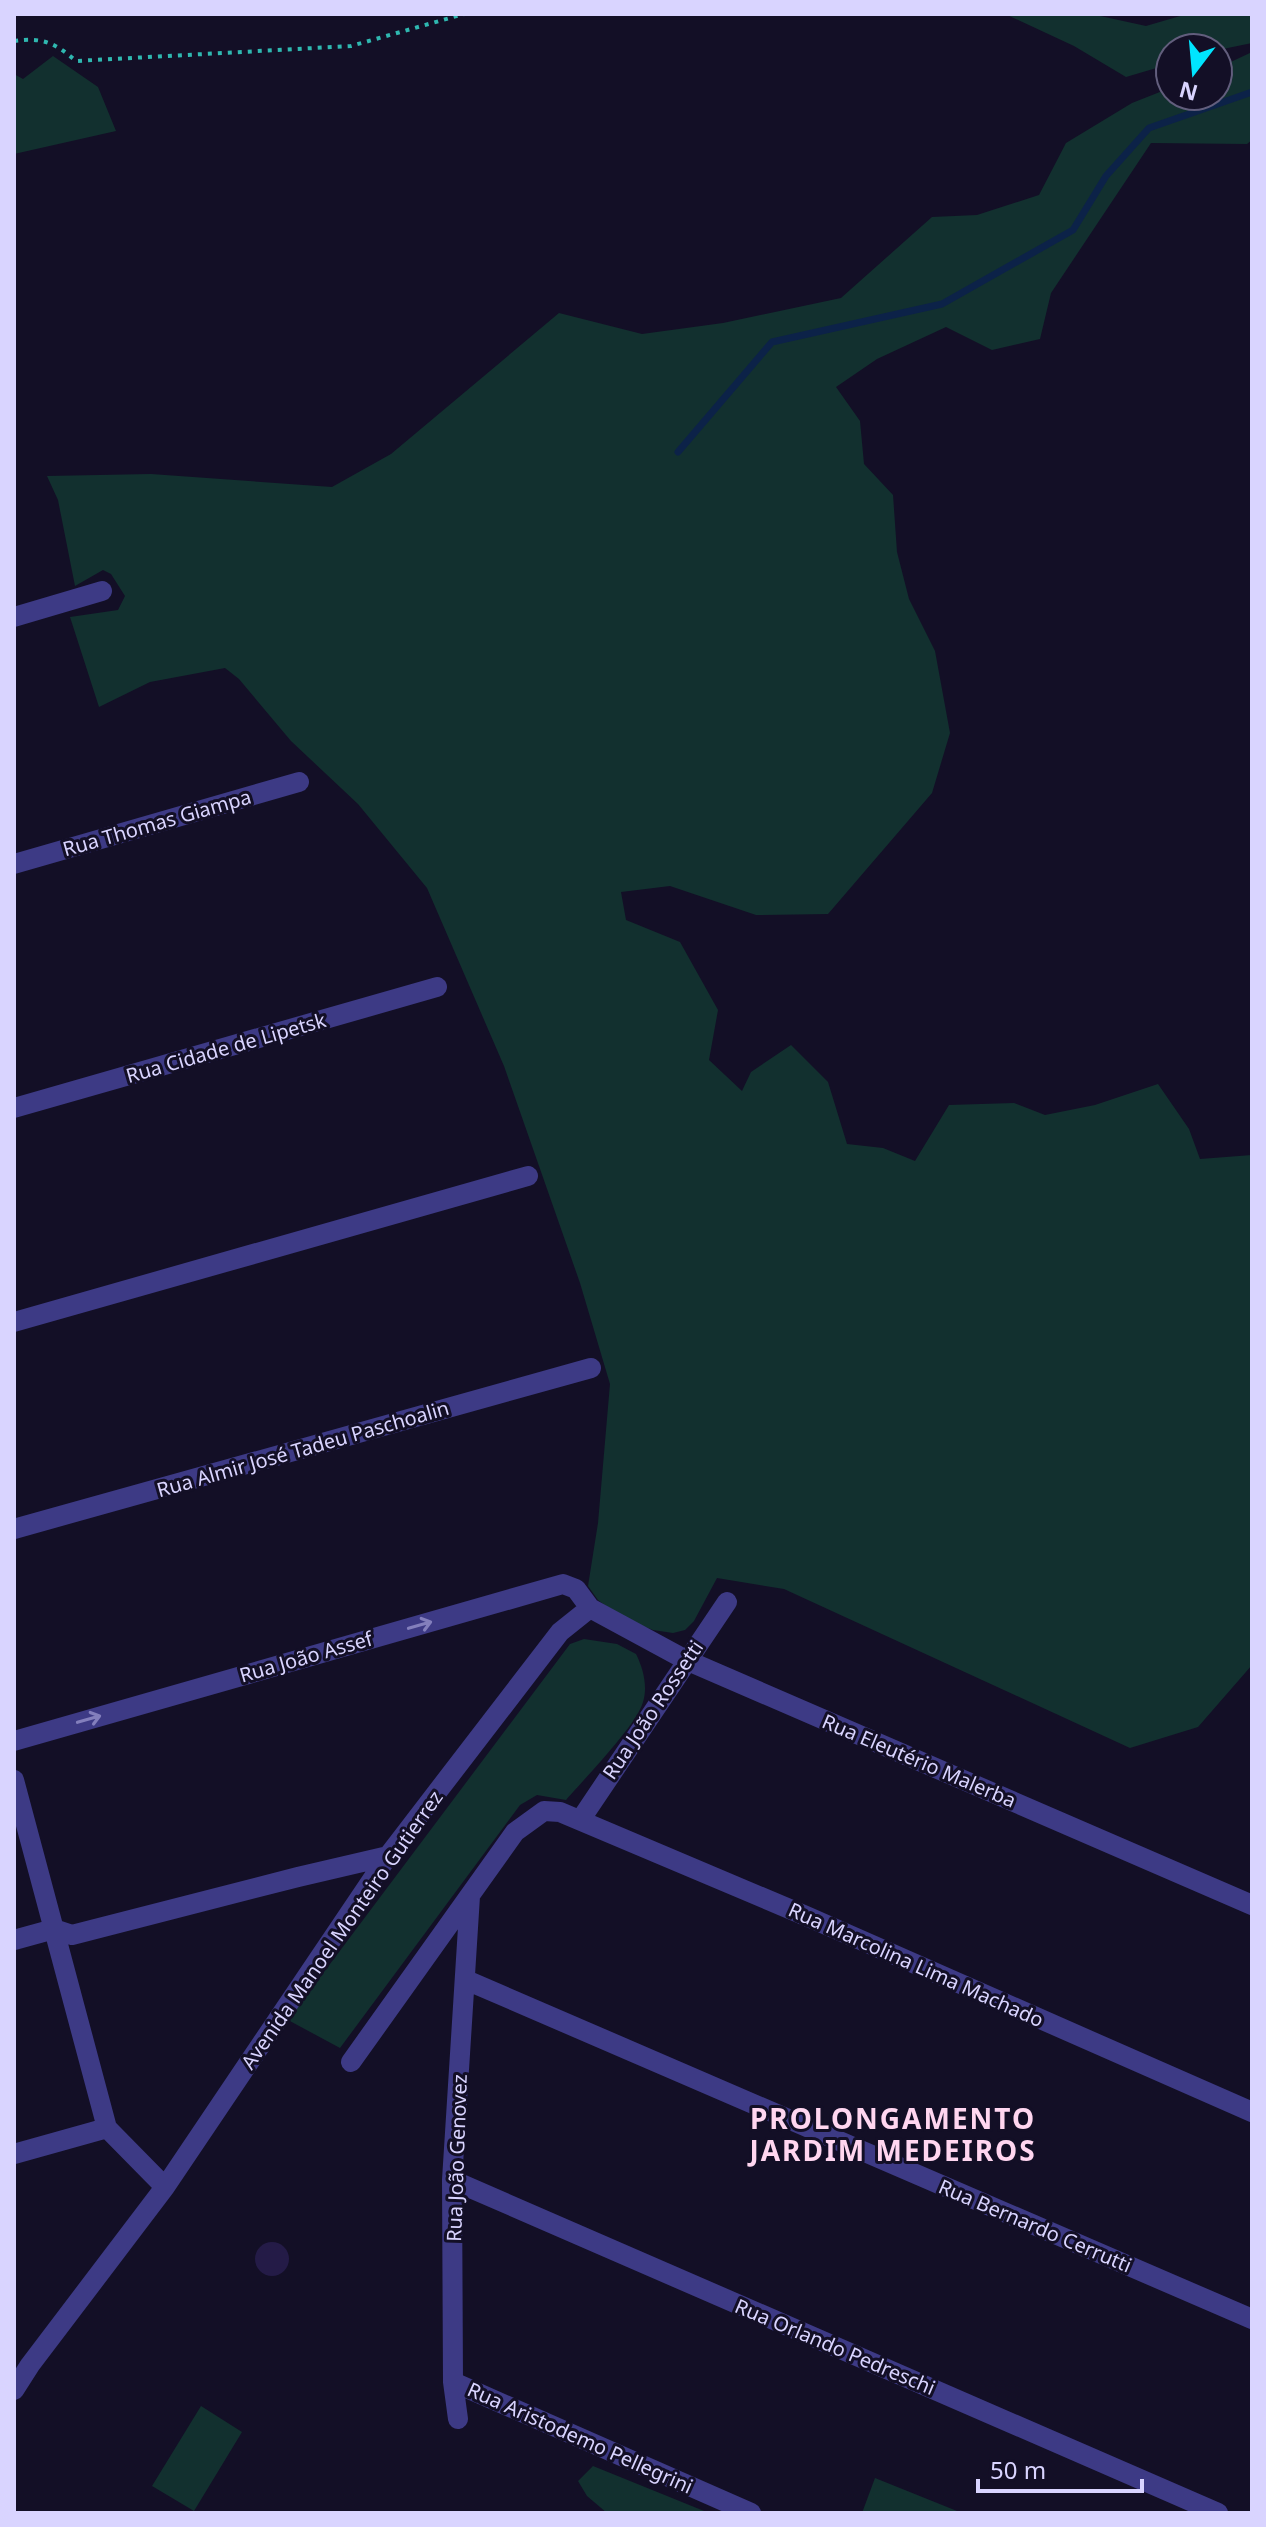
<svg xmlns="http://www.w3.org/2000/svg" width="1266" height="2527" font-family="'Noto Sans',sans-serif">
	<rect width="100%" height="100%" fill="#130f26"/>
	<path fill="#12302f" d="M1005,14H1091L1146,26L1187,14H1252V43L1218,50L1170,48V64L1126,77L1074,46Z
		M1252,52V140L1247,144L1151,143L1051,293L1040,339L992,350L946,327L877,359L836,387L860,421L864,464L893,495L897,552L909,599L935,651L950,733L932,793L828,914L756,915L670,886L621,892L626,920L680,942L718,1010L709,1060L742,1091L751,1072L791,1045L828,1082L847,1144L883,1148L915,1161L949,1105L1014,1103L1045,1115L1095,1105L1158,1084L1189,1129L1200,1159L1252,1155V1665L1198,1727L1130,1748L784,1589L717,1578L694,1621L685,1630L673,1633L653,1630L622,1618L598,1600L588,1586L598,1523L610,1384L580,1283L504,1066L427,888L358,804L291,741L239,679L225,668L150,682L99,707L70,617L118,610L125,596L111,574L103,570L75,586L58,500L47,476L151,474L332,487L391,454L559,313L642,334L723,323L841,298L932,217L977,215L1039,195L1066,143L1132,103L1170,88V96H1218V68Z
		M53,56L98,87L116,131L14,154V74L23,79Z
		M584,1639L617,1644L636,1654C643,1668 648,1686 643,1702C637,1725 584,1779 566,1800L537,1795L520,1805L340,2048L288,2020L570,1644Z
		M201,2406L242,2432L194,2511L152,2486Z
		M593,2466L709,2513H607L587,2496L578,2481Z
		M875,2478L962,2513H862Z"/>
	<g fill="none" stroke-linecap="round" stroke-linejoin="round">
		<path stroke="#0c2248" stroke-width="7" d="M678,452L772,342L942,304L1073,230L1106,176L1149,128L1252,92"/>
	</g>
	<path fill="#241b47" d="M255 2259a17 17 0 1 1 34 0a17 17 0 1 1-34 0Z"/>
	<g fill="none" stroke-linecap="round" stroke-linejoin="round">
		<path stroke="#2fb8b0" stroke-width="4" stroke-dasharray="4 6" stroke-linecap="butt" d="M14,41C43,37 55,43 76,61L351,46L464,14"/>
		<path stroke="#3d3a85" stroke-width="20" d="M14,617L102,591
			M14,864L299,782
			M14,1108L437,987
			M14,1322L528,1176
			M14,1529L591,1368
			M14,1741L563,1584L576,1589L590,1608L686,1660L1252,1905
			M14,1780L107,2128L165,2187
			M581,1819L727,1602
			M14,1940L54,1929L72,1935L298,1877L388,1856
			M466,1980L1252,2319
			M351,2062L515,1832L544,1811L560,1812L806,1916L1252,2112
			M14,2154L107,2128
			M452,2180L1218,2513
			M453,2382L751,2513
			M14,2390L30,2365L165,2187L388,1856L560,1632L590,1608
			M458,2419L453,2382L452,2180L470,1896"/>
	</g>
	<defs><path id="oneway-shaft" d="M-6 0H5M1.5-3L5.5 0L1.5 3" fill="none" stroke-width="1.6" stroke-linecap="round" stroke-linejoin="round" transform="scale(2)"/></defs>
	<g stroke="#837fbc">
		<use href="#oneway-shaft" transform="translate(420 1625) rotate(-16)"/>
		<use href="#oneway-shaft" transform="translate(89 1719) rotate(-16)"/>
	</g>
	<g text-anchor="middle" stroke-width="6" stroke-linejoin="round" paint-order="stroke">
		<g font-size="20" fill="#d9d4ff" stroke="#130f26">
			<text transform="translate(157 823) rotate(-16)" y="7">Rua Thomas Giampa</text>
			<text transform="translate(226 1048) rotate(-16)" y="7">Rua Cidade de Lipetsk</text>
			<text transform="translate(303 1449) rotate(-16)" y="7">Rua Almir José Tadeu Paschoalin</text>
			<text transform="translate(306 1657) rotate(-16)" y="7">Rua João Assef</text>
			<text transform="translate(653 1710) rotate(-56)" y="7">Rua João Rossetti</text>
			<text transform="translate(919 1761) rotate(23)" y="7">Rua Eleutério Malerba</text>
			<text transform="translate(342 1930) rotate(-55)" y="7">Avenida Manoel Monteiro Gutierrez</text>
			<text transform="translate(916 1965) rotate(24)" y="7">Rua Marcolina Lima Machado</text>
			<text transform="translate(457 2158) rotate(-88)" y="7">Rua João Genovez</text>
			<text transform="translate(1035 2226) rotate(23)" y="7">Rua Bernardo Cerrutti</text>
			<text transform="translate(835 2347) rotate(23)" y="7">Rua Orlando Pedreschi</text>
			<text transform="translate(580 2438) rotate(24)" y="7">Rua Aristodemo Pellegrini</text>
		</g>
		<g font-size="28" font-weight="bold" letter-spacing="2" fill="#ffd6f0" stroke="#130f26">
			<text x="893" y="2129">PROLONGAMENTO<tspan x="893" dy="32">JARDIM MEDEIROS</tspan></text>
		</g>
	</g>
	<rect width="1266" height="2527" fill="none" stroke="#d9d4ff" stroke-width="32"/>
	<g transform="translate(1194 72) rotate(196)"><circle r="38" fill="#130f26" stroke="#625e7d" stroke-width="2"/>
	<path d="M0-6L14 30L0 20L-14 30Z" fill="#00e5ff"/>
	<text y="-12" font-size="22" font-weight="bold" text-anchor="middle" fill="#d9d4ff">N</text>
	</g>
	<path d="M978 2479v12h164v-12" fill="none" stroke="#d9d4ff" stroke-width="4"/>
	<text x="990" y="2479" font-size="24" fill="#d9d4ff" stroke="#130f26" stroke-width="6" paint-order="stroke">50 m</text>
</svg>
